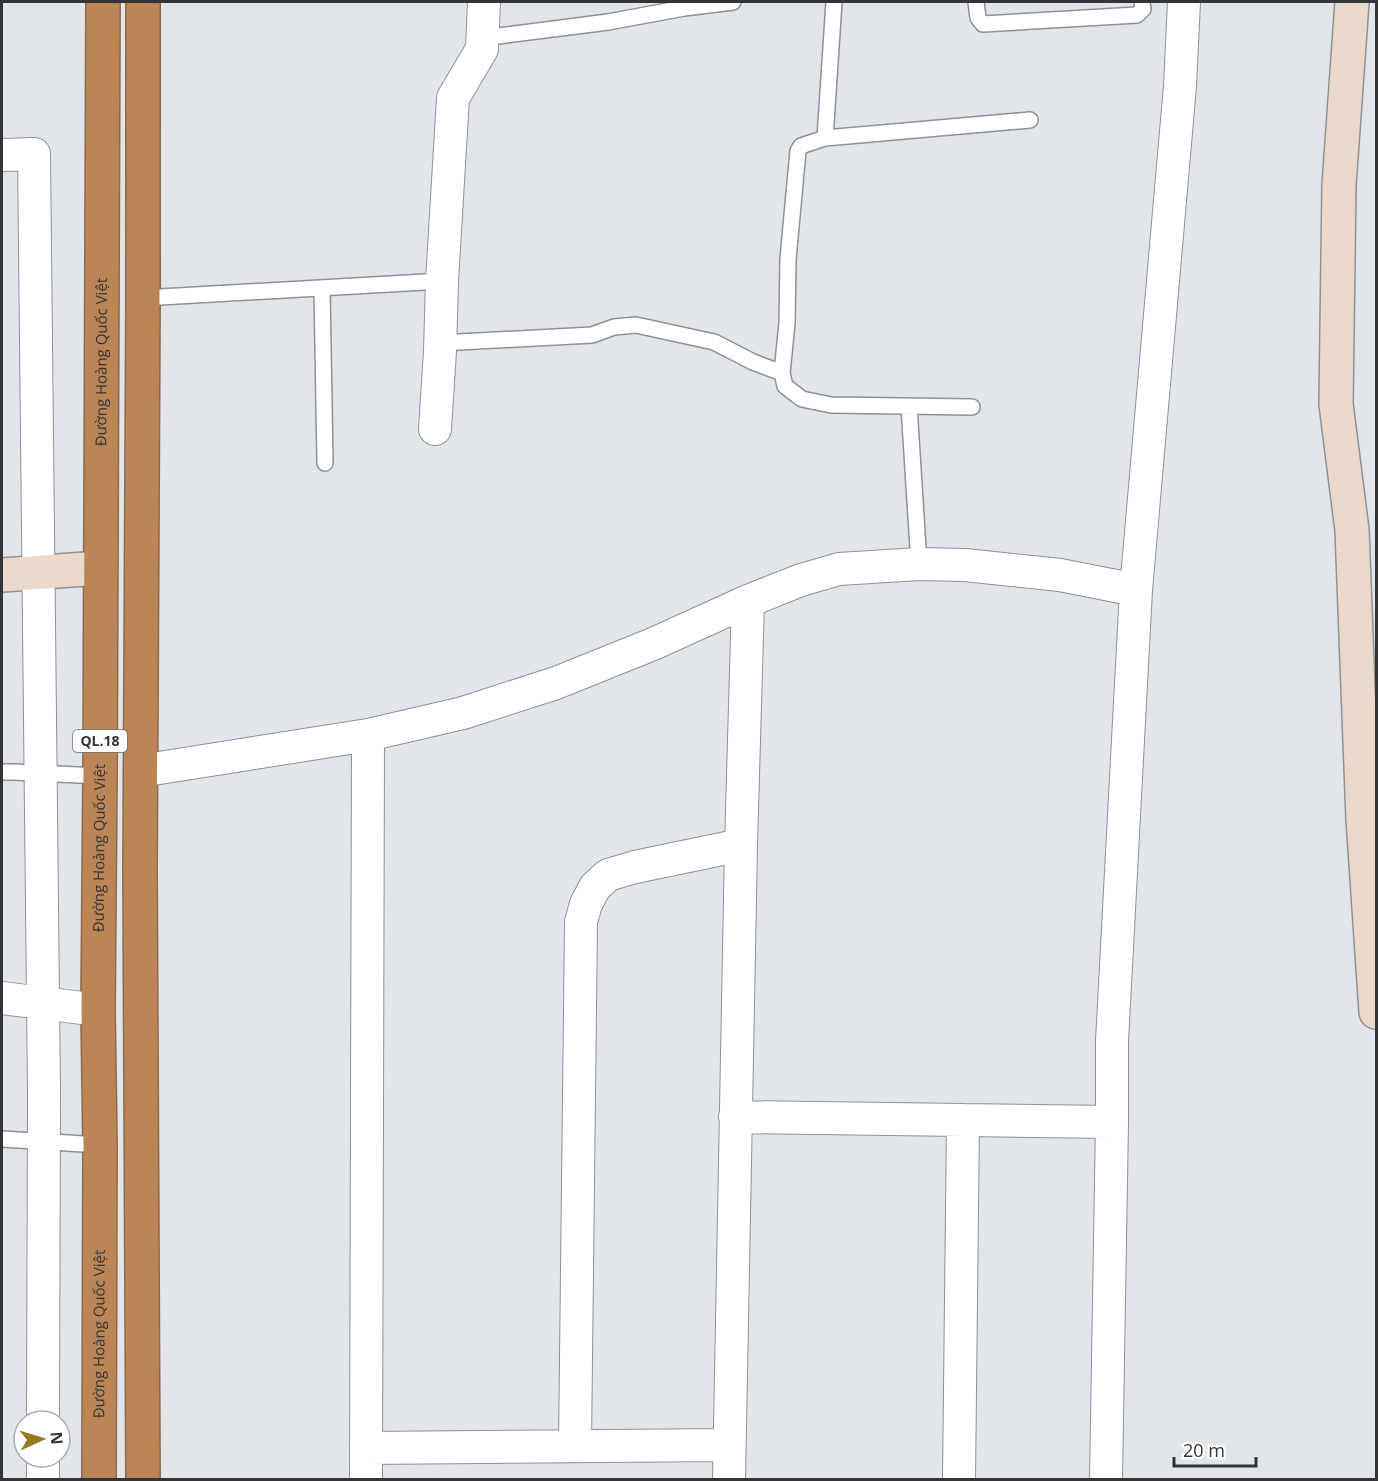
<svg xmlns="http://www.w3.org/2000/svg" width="1378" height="1481" font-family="'Open Sans',sans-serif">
	<rect width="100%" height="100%" fill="#e2e6eb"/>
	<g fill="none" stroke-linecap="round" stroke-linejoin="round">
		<g stroke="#8d9195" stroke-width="18">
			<path id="lane" d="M976,2L978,18L983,24L1137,15L1143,9L1142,2
				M483,38L608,22L684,8L733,2
				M825,138L834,2
				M322,288L325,463
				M143,298L442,281
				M440,343L592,335L614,327L636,325L714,342L753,362L782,373
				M909,406L919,564
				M972,407L831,405L802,399L785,386L782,373L787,323L788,259L798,151L801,146L825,138L1030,120
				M2,772H13L100,776
				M2,1139L100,1145"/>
		</g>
		<g stroke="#8d9195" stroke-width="34">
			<path id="street" d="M2,155L34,154L44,1093L43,1421
				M435,429L440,351L442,281L453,98L482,49L484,2
				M140,771L368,735L463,713L556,683L653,644L748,601L801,580L839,569L919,564L965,565L1060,575L1136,590
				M2,998L98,1010
				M735,1117L1112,1122
				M575,1446L581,922L586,904L595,887L608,875L635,867L741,845
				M366,1448L729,1445
				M43,1480V1457
				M366,1480L368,735
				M729,1480L741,845L748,601
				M959,1480L963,1120
				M1106,1480L1112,1122V1041L1136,590L1180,86L1184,2"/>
		</g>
		<g stroke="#8d9195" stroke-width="36">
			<path id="secondary" d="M1352,2L1339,185L1336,404L1352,530L1363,819L1376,1012
				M2,575L100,568"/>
		</g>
		<g stroke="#8c694b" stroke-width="36">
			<g id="highway">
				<path id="s1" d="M99,1480L100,1145L98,1010L100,776L103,2"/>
				<path d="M143,1480L140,870L143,298V2"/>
			</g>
		</g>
		<use href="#lane" stroke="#fff" stroke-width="15"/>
		<use href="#street" stroke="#fff" stroke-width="32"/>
		<use href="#secondary" stroke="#ebdacc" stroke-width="33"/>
		<use href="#highway" stroke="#bc8556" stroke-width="33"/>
	</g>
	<g text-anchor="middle" stroke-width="6" stroke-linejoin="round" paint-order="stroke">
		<rect fill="#fff" stroke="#707172" stroke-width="1.5" x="73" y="730" width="54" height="22" rx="4.5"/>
		<g font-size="14" font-weight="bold" fill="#323436">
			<text x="100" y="746">QL.18</text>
		</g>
		<g font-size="15" fill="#323436" stroke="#fff">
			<text dy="5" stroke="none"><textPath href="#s1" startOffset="1118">Đường Hoàng Quốc Việt</textPath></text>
			<text dy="5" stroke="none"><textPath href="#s1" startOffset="632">Đường Hoàng Quốc Việt</textPath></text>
			<text dy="5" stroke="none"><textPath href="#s1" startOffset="146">Đường Hoàng Quốc Việt</textPath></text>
		</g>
	</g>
	<rect width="1378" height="1481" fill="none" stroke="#323436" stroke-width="6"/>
	<g transform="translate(42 1439) rotate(86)"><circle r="28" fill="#ffffff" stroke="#adaeaf" stroke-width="1.5"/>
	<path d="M0-4.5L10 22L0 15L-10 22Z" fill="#987922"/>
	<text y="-9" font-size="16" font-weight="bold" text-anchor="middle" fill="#323436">N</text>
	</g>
	<path d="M1174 1457v9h82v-9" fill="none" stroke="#323436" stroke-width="3"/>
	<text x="1183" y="1457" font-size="18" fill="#323436" stroke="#ffffff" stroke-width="4.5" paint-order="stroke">20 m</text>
</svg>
